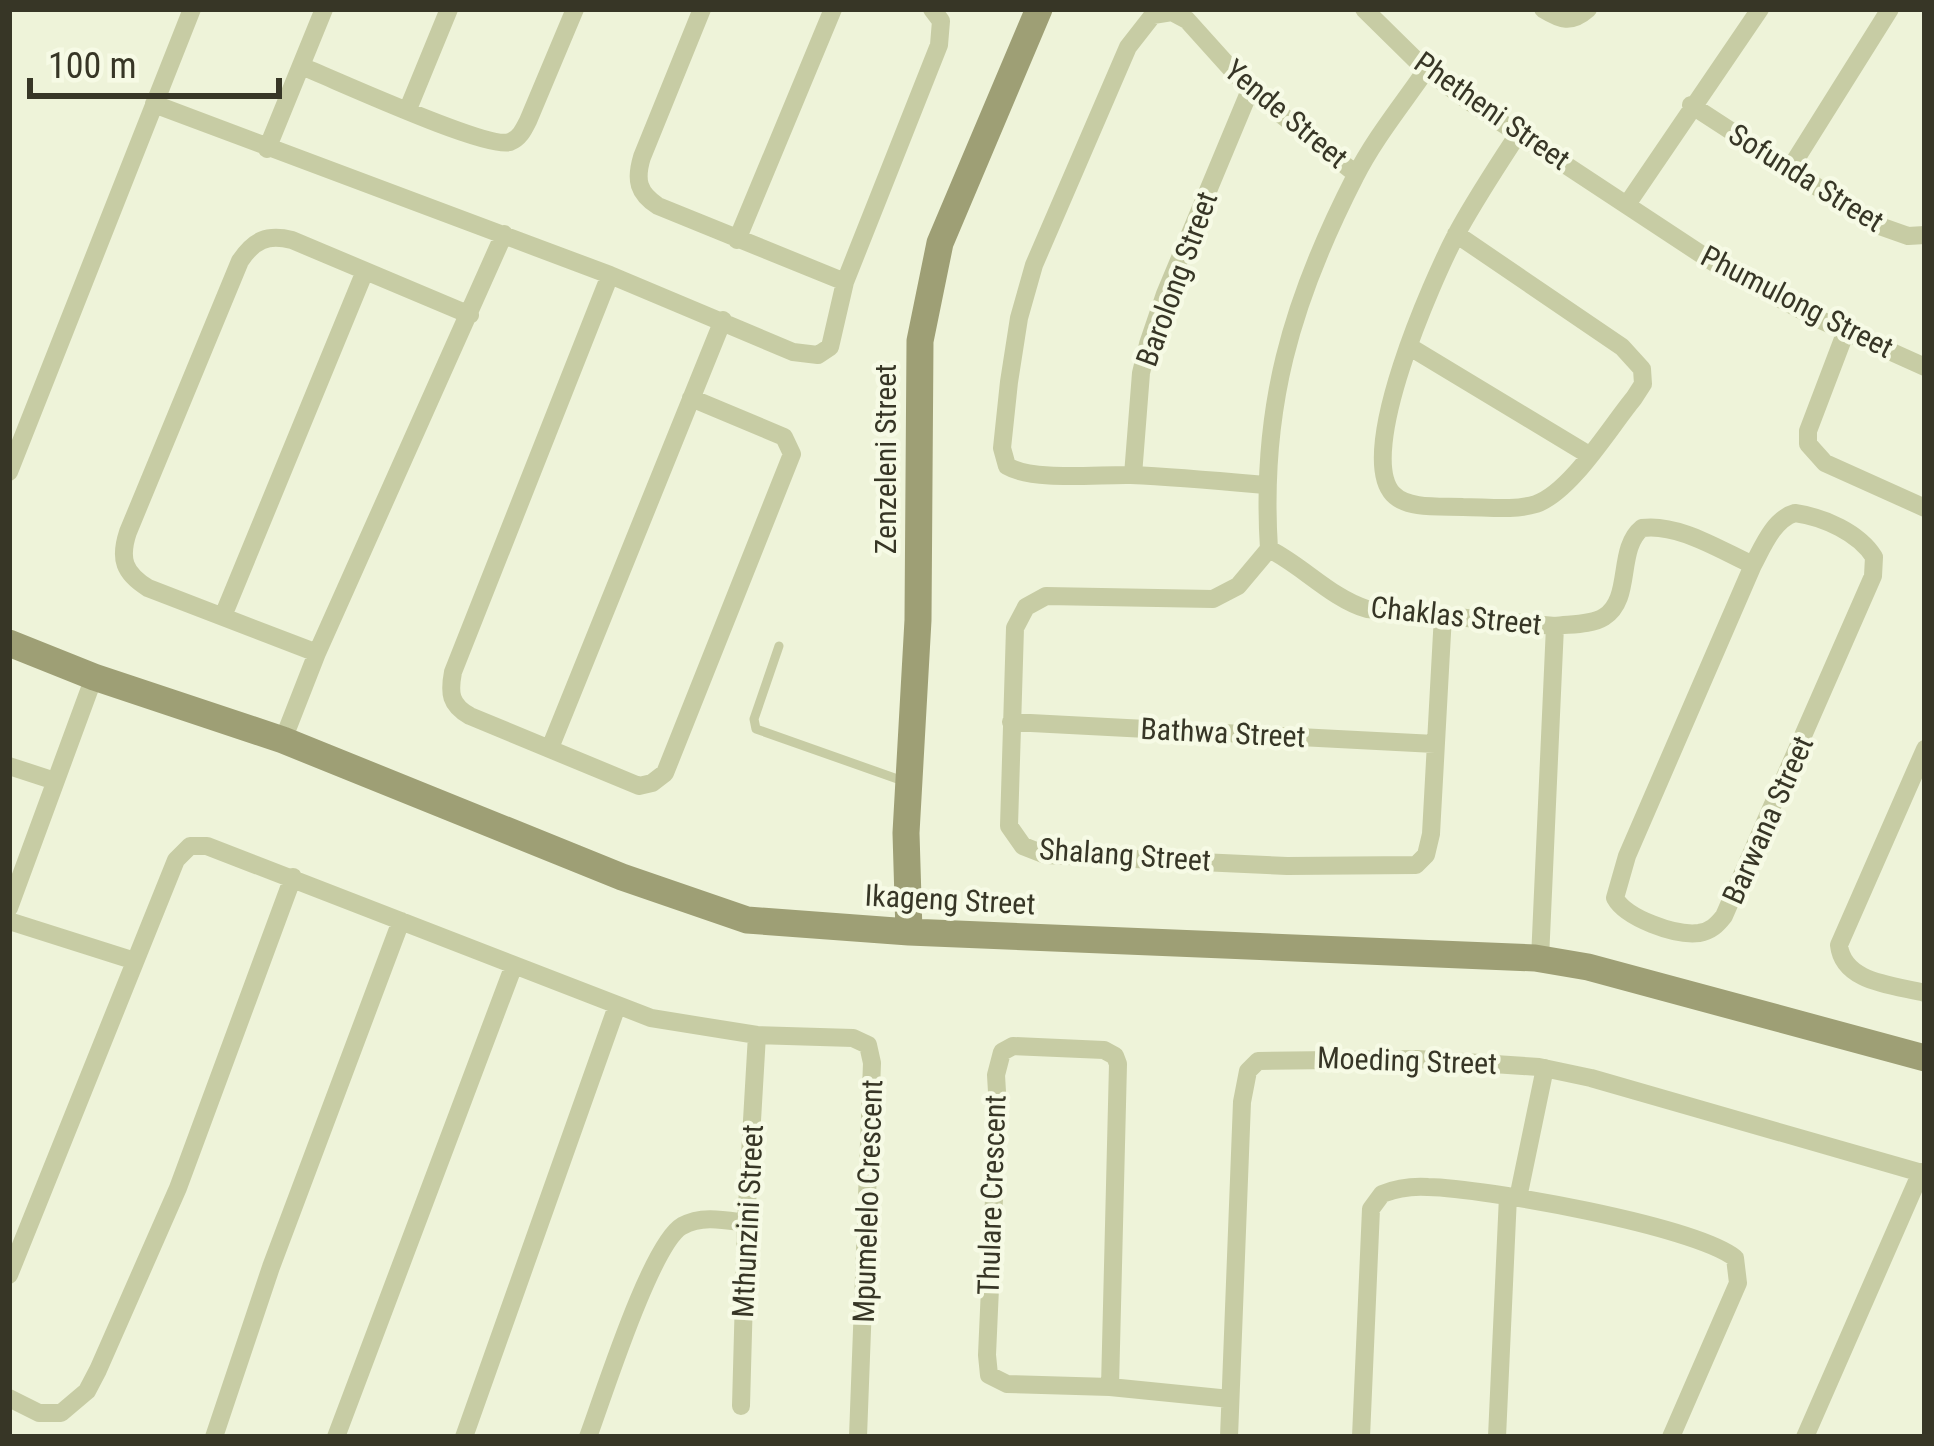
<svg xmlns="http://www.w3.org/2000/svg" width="1934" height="1446" font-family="'Roboto Condensed',sans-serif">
	<rect width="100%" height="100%" fill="#eef3d9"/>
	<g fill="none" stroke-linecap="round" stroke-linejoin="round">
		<path stroke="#c7cca4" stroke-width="9" d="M779,646L754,719L756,729L906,782"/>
		<path stroke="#c7cca4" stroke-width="18" d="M702,9L642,157C635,180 638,193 658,206L845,282
			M1364,9L1426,70L1467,100L1722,268L1816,318L1925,367
			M1543,9C1561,20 1571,24 1588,9
			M301,66C334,79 487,150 510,142C520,138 524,129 528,121L575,9
			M154,104L610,275L793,352L818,355L830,347L845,282L939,45L941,21L932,9
			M1691,105L1874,224L1908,236L1925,235
			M408,109L449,9
			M267,149L324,9
			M1791,167L1890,9
			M1628,203L1760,9
			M1456,234L1622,347L1642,369L1643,384L1634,398C1610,427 1571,492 1536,504C1514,511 1486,507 1463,507C1442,506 1408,510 1393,494C1355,454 1433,279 1456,235C1474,201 1497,167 1518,134
			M737,240L833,9
			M610,275L453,672C449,693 450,705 470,716L639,786L652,783L665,773L792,454L784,437L691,398
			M470,315L292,240C267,234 254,240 240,261L128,532C119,559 124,573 148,588L317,653L504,234
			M1846,331L1808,431V444L1825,463L1925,508
			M1410,347L1589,455
			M9,472L192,9
			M1133,475L1141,373L1148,344L1165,294L1250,90
			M1265,485C1220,481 1176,477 1131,475C1099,474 1034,482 1007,466L1002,448L1009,382L1019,318L1034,265L1128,47L1153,15L1172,12L1187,20L1250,90L1356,174
			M1795,513C1824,517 1859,533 1874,557L1873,576L1724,916C1717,925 1711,931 1699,933C1675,936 1626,918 1615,898L1627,856L1753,565C1763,546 1774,519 1795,513Z
			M1269,549L1238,586L1213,599L1046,596L1026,607L1015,628L1009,826L1023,846L1046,855L1287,866L1416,865L1426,855L1431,834L1443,615
			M1269,549C1303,566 1331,598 1367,609L1555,626C1570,624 1591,625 1604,617C1633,599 1616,549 1642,528C1678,523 1720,550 1753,565
			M1269,549C1260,409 1291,302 1355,177C1374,139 1402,105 1426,70
			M223,616L365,271
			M1011,722L1435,744
			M283,740L317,653
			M550,748L723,320
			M1925,749L1839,945C1843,983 1894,985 1925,993
			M9,766L55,781
			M9,908L94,677
			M9,921L135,961
			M1540,959L1555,626
			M1518,1198L1545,1068
			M9,1275L176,860L190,846H207L651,1018L757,1035L853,1038L868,1045L872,1063L858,1437
			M1110,1387L1118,1064L1115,1056L1104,1050L1013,1046L1002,1052L996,1075L998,1109L987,1355L989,1375L1007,1384L1110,1387L1230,1399
			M9,1398L39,1413H61L87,1391L98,1370L178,1188L293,877
			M741,1406L746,1223L757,1035
			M214,1437L271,1267L401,921
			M336,1437L514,965
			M464,1437L617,1006
			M588,1437C603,1397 651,1244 682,1226C702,1215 724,1220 746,1223
			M1229,1437L1242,1102L1248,1071L1258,1061L1418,1059L1539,1067L1591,1078L1925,1174
			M1361,1437L1371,1209L1382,1194C1397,1188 1412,1186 1428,1187C1484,1188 1695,1226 1735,1258L1738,1283L1671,1437
			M1497,1437L1508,1196
			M1805,1437L1921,1172"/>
		<path stroke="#9e9f75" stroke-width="27" d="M9,643L94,677L283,740L622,877L747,920L909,932L1535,958L1588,967L1925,1058
			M909,932L906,833L918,620L920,341L940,243L1039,9"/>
	</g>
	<g text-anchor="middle" stroke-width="9" stroke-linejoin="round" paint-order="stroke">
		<g font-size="30" fill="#373626" stroke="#f6fae5">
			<text transform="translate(1492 111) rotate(35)" y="10">Phetheni Street</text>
			<text transform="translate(1286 114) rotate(40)" y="10">Yende Street</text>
			<text transform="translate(1806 178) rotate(32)" y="10">Sofunda Street</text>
			<text transform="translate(1177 279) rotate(-70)" y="10">Barolong Street</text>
			<text transform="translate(1797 302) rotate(27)" y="10">Phumulong Street</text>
			<text transform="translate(886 459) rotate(-90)" y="10">Zenzeleni Street</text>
			<text transform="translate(1456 616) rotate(6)" y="10">Chaklas Street</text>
			<text transform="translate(1223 733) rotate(3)" y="10">Bathwa Street</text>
			<text transform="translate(1768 820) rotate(-66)" y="10">Barwana Street</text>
			<text transform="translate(1125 855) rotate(4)" y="10">Shalang Street</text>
			<text transform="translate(950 900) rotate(3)" y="10">Ikageng Street</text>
			<text transform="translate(1407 1061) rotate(2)" y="10">Moeding Street</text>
			<text transform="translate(992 1195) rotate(-88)" y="10">Thulare Crescent</text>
			<text transform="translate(868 1201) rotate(-88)" y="10">Mpumelelo Crescent</text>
			<text transform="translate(748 1221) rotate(-87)" y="10">Mthunzini Street</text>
		</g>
	</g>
	<rect width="1934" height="1446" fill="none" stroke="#373626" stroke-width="24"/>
	<path d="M30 78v18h249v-18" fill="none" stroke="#373626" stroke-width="6"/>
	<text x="48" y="78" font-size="36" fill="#373626" stroke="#f6fae5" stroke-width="9" paint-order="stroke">100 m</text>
</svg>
